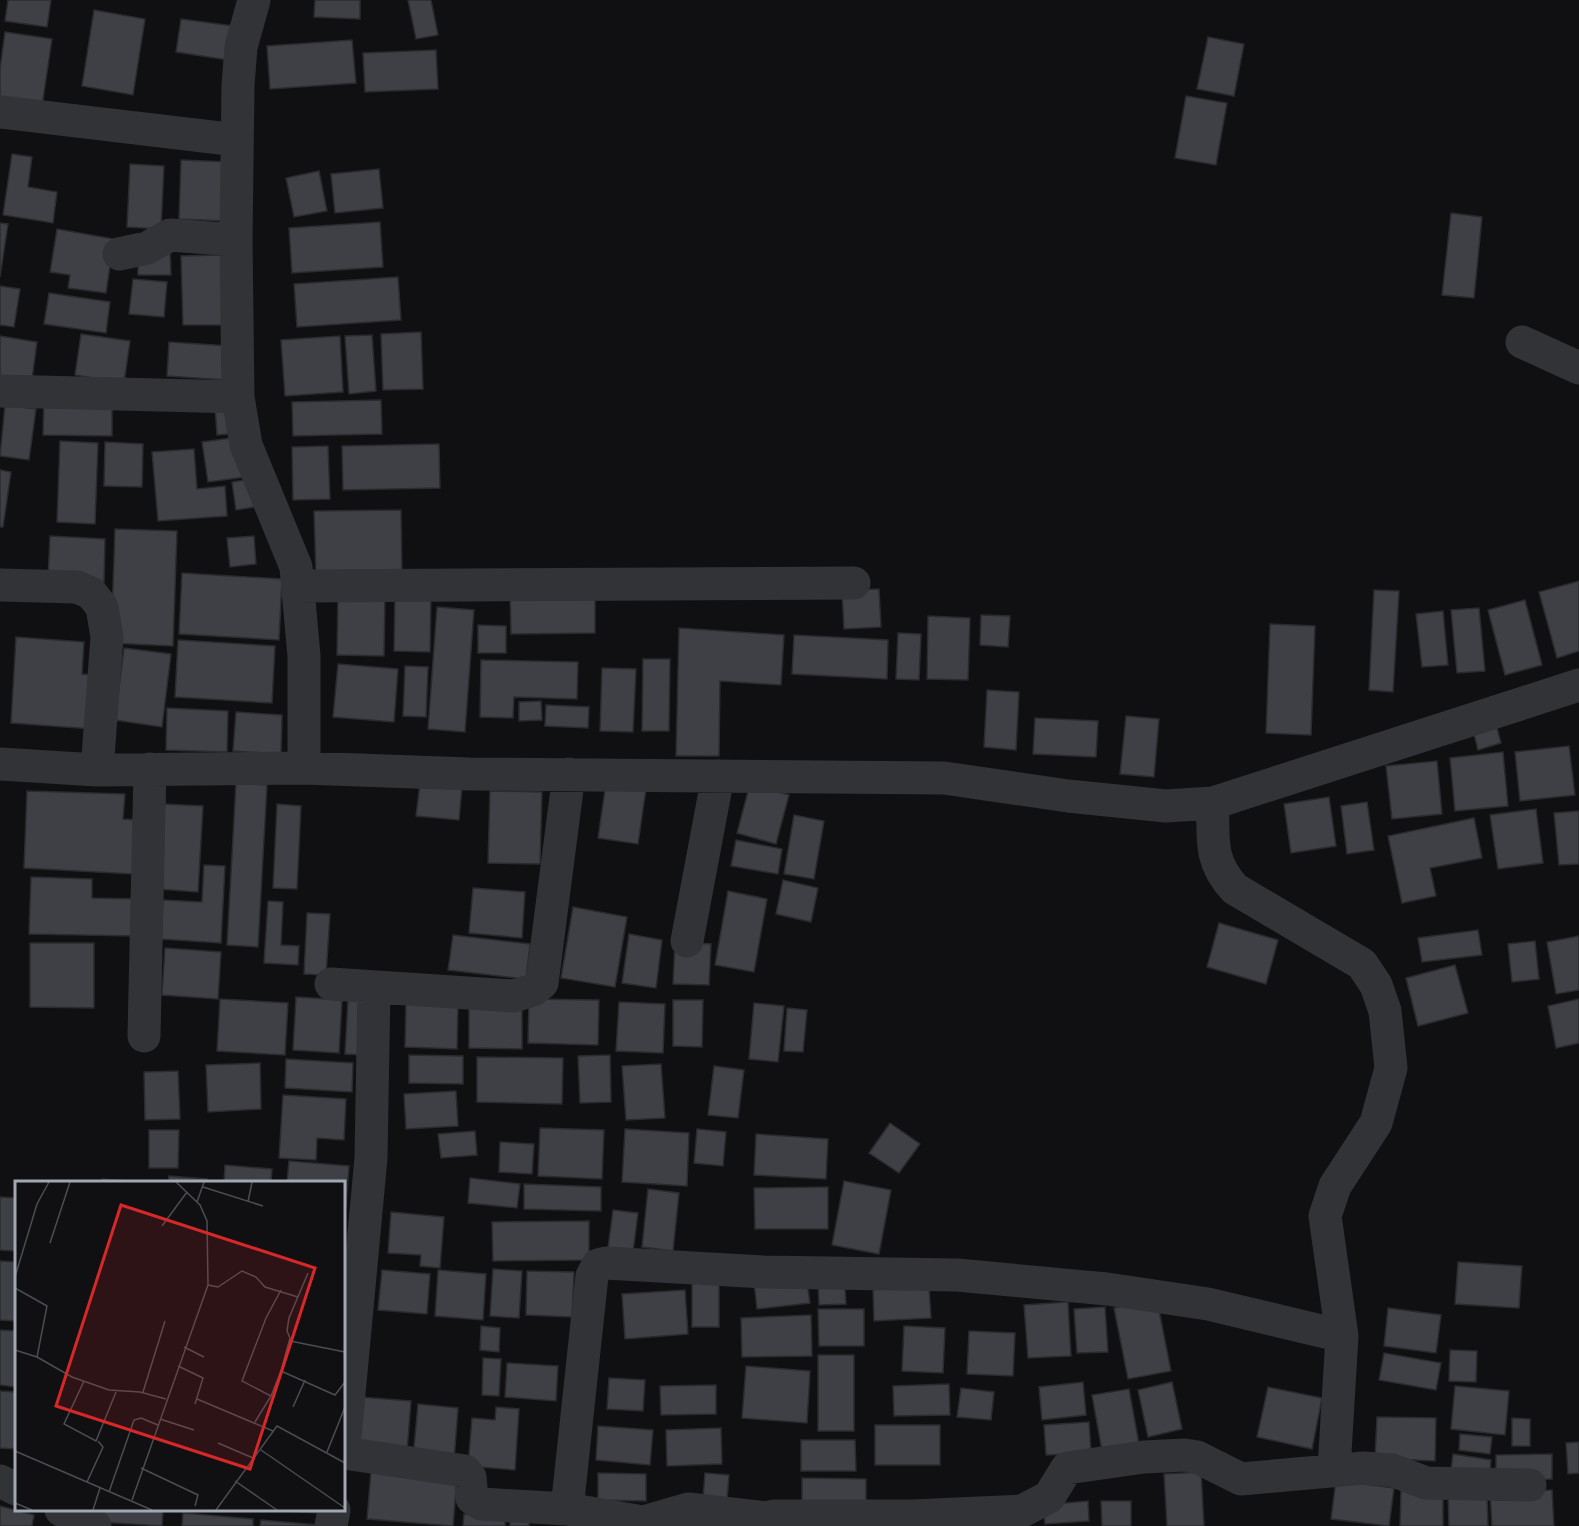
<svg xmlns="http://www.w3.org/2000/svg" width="1579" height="1526" font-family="'Public Sans',sans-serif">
	<rect width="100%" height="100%" fill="#101012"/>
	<path fill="#3f4045" stroke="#2a2b2e" stroke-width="1.5" d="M8,0H51L47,27L5,21Z
		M315,0H360V19L314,17Z
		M408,0H431L438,35L416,39Z
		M94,10L145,19L133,95L82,86Z
		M181,19L233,26L228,60L176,52Z
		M5,32L52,39L42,106L0,100V69Z
		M1208,37L1244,44L1234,96L1197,89Z
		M352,40L356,83L270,89L267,46Z
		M436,50L438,89L365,92L363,53Z
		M1186,96L1227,103L1216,165L1175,158Z
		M12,154L32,157L28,187L57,192L53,223L3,215Z
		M181,160L229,162L226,221L179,219Z
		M130,164L164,166L161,229L127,227Z
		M379,169L383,208L335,213L331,174Z
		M319,171L327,211L294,217L286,178Z
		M1451,213L1482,217L1474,298L1442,295Z
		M380,222L383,267L292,273L289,228Z
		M0,223L8,224L0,277Z
		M57,229L114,239L106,293L68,288L70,275L50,272Z
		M138,252H170L171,275H138Z
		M224,255L226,325H183L181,256Z
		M398,277L401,320L297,327L294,284Z
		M133,279L167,282L164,317L129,314Z
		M0,286L20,289L14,327L0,325Z
		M49,293L110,302L106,333L44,324Z
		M421,332L423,389L383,390L381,334Z
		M81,334L130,341L124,383L75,375Z
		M372,335L376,391L349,394L345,336Z
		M0,336L37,342L31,387L0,383Z
		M340,336L343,392L285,396L281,340Z
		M169,342L230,346L227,380L167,376Z
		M44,400L112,402V436L43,435Z
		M381,400L382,434L293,436L292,402Z
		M236,404L239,433L217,435L215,406Z
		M5,405L36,409L29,460L0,456Z
		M239,437L245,477L208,482L202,442Z
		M60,441L98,443L95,524L57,522Z
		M105,442L143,444L142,487L104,486Z
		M439,444L440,488L343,490L342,446Z
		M328,446L330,499L293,500L292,447Z
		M194,449L197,489L225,486L227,516L158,521L152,452Z
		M0,470L11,472L3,527H0Z
		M257,478L261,506L236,510L232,482Z
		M401,510L402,572L316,574L314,511Z
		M115,529L177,531L173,646L111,643Z
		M50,536L105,539L104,582L48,579Z
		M254,536L256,564L230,567L227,538Z
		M182,573L282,579L279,640L179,634Z
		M1579,581V651L1557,658L1539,592Z
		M879,589L881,627L844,629L842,590Z
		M595,590V633L511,634L510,591Z
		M1374,590L1399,591L1393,692L1369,690Z
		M395,591L431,592L430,652L394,651Z
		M338,592L385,593L384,656L337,655Z
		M1525,600L1542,665L1505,675L1488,610Z
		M437,607L474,610L465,732L428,729Z
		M1479,608L1485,671L1457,673L1451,610Z
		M1443,611L1448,665L1422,667L1416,614Z
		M981,615L1010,616L1008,647L980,645Z
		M928,616L970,618L968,680L927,679Z
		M1270,624L1315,626L1311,735L1266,733Z
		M478,625L506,626V653H478Z
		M679,628L784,635L781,685L720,681L719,756H676Z
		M898,633L921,634L919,680L896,679Z
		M794,635L888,640L887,679L792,674Z
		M16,637L84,642L82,674L96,675L92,729L11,723Z
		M178,640L275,646L272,703L175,697Z
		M124,648L171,654L162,727L115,720Z
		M643,659H670L669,731H642Z
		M481,660L578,662L577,699L514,697L513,718L480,717Z
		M338,664L398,669L394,722L333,717Z
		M405,666L428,667L426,717L403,716Z
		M602,668L636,669L633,732L600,731Z
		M987,690L1019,692L1016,750L984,747Z
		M541,701L542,720L519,721V702Z
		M546,705L589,707L588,728L545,726Z
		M167,708L228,711L227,752L166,750Z
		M236,712L282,715L281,754L233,751Z
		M1126,716L1159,719L1154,777L1120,774Z
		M1035,718L1098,721L1096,757L1033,754Z
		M1495,720L1501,743L1478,750L1472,726Z
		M1569,746L1575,795L1520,801L1515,752Z
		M1503,752L1508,806L1455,811L1450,758Z
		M1437,761L1442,814L1392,819L1386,766Z
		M607,776L647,782L638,844L598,838Z
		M236,783L267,785L258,947L227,945Z
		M420,783L462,787L459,820L416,816Z
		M750,784L789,795L776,844L737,833Z
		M27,791L125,794L123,819L139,820L133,874L24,868Z
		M490,791L542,792L540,864L488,863Z
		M1329,797L1336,846L1291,853L1284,804Z
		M1367,802L1374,850L1347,854L1341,806Z
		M163,804L203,806L198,892L158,889Z
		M277,804L301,806L297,889L273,888Z
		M1536,809L1543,863L1498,869L1490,815Z
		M1579,811V864L1559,865L1554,813Z
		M794,815L824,821L814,879L784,874Z
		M1474,818L1482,858L1430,868L1436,896L1402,903L1388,836Z
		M736,840L782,849L778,874L731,866Z
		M204,865L225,866L221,943L161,939L163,900L202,902Z
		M31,877L92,879V898L136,899L135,936L29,934Z
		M783,880L818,888L811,922L776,914Z
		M473,888L525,892L522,938L469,933Z
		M728,891L767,899L754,972L715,965Z
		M268,901L283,902L281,945L299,946L298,965L264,963Z
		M573,907L627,917L615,987L561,978Z
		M307,913L330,914L326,975L304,974Z
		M1219,923L1278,940L1266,984L1207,967Z
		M1478,930L1482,955L1422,962L1418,938Z
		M629,934L662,940L656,988L622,983Z
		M453,935L530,944L526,979L448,970Z
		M1579,936V990L1556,994L1547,942Z
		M1535,941L1539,979L1512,982L1508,944Z
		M675,942L711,944L709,985L673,984Z
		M30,943H94V1008L30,1007Z
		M165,948L221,952L218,999L162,995Z
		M1455,965L1468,1013L1418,1026L1406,978Z
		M296,997L342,1000L339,1053L293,1050Z
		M220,999L288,1003L285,1055L217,1051Z
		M529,999L599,1000L598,1045L528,1043Z
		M1579,999V1043L1556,1048L1548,1006Z
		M348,1000L367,1001L364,1055L345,1054Z
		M673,1000H703L702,1047L673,1046Z
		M469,1002L522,1003V1049L469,1048Z
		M619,1002L665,1004L663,1053L616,1051Z
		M754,1003L784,1006L778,1062L749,1059Z
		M406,1004L458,1005L457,1049L405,1047Z
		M787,1008L807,1010L803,1052L784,1051Z
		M409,1055L463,1056V1084L409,1083Z
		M610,1055L611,1102L580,1103L578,1056Z
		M477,1057L563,1058L562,1104L477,1102Z
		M286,1059L353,1063L352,1092L285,1088Z
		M260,1063L261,1109L208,1112L206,1065Z
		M661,1064L665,1118L626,1120L622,1066Z
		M714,1066L744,1070L738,1118L708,1115Z
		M178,1071L180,1119L145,1120L144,1072Z
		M456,1091L458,1126L406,1129L404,1094Z
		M283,1095L346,1099L344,1140L317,1138L316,1160L279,1158Z
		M890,1123L920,1144L899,1173L869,1153Z
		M540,1128L604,1130L602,1179L538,1176Z
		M625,1129L689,1133L687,1186L622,1182Z
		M697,1129L726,1132L723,1166L694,1163Z
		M149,1130H179L178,1168H149Z
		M475,1131L477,1155L441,1158L438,1134Z
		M756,1134L828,1139L826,1179L754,1175Z
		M500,1142L534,1144L532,1174L499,1172Z
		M289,1161L349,1166L346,1207H344V1182H287Z
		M225,1165L272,1169L271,1182H224Z
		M169,1176L207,1179V1182H168Z
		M470,1178L520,1184L517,1208L468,1203Z
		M102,1179L143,1182H102Z
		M844,1181L891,1190L879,1254L832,1245Z
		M524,1184L601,1187V1211L524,1209Z
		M828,1187V1229H755L754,1188Z
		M648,1189L679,1193L673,1251L642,1247Z
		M0,1197L16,1198V1251L0,1250Z
		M613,1210L638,1213L633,1252L608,1248Z
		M391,1212L444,1217L440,1268L420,1266L421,1255L388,1253Z
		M589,1221V1260L493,1261L492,1222Z
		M0,1261L16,1262V1321L0,1320Z
		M1458,1262L1522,1266L1519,1308L1455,1304Z
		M493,1269L522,1271L519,1318L490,1316Z
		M382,1270L430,1274L427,1314L378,1310Z
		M438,1270L486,1274L483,1320L435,1316Z
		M527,1271L574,1272L572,1317L526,1315Z
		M806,1276L810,1303L757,1309L754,1282Z
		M844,1276L846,1304L819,1305L818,1278Z
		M692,1278L719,1279V1327H692Z
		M929,1286L931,1318L874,1321L873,1289Z
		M685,1290L688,1334L625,1339L622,1294Z
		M1157,1300L1171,1371L1128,1379L1114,1308Z
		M1068,1302L1071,1356L1028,1358L1024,1305Z
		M1105,1307L1108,1352L1077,1353L1074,1309Z
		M1388,1308L1441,1315L1436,1353L1384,1346Z
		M818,1309H864V1346H819Z
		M811,1315L812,1356L742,1357L741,1318Z
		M481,1326L500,1328L499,1352L480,1350Z
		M904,1326L945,1328L943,1373L902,1371Z
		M0,1330L16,1331V1387L0,1385Z
		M969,1331L1015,1333L1013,1376L967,1374Z
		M1450,1350L1477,1351L1476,1382L1449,1381Z
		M1384,1353L1441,1363L1436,1390L1379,1380Z
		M818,1355H854V1431H818Z
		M483,1358L501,1359L499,1396L482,1395Z
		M507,1363L558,1366L556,1401L505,1397Z
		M746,1366L810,1371L807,1423L742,1418Z
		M609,1378L645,1380L643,1411L607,1409Z
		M1083,1382L1086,1415L1042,1420L1039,1387Z
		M1172,1382L1182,1429L1148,1437L1138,1390Z
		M949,1384L950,1415L894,1416L893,1386Z
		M716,1385V1414L661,1415L660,1386Z
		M1455,1386L1509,1391L1505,1435L1451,1429Z
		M1268,1387L1322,1398L1312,1449L1257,1437Z
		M961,1388L994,1392L991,1420L957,1417Z
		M1129,1389L1139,1444L1102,1451L1092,1395Z
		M0,1391L16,1392L15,1449L0,1448Z
		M360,1397L411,1401L407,1452L356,1448Z
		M418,1404L458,1408L454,1461L413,1458Z
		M496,1407L519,1409L515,1470L468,1466L472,1418L495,1420Z
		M1377,1417L1436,1418L1435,1461L1375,1458Z
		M1512,1418L1530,1419V1446H1512Z
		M1089,1422L1091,1453L1046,1455L1044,1425Z
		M875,1425H940V1465H875Z
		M598,1426L653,1430L650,1465L596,1460Z
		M721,1428L722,1464L667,1466L666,1430Z
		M1460,1434L1492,1437L1490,1454L1459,1450Z
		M801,1440H855L856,1471H801Z
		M1579,1442V1473L1568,1474L1566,1443Z
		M1453,1454L1491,1460L1489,1483L1450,1478Z
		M1552,1454V1479L1496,1480V1455Z
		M371,1471L457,1478L453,1526L367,1519Z
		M1201,1472L1204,1526H1167L1164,1474Z
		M598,1473L646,1474V1501L598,1500Z
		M705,1473L729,1475L727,1500L703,1498Z
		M802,1478L866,1479V1502L802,1501Z
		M1336,1480L1394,1488L1389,1526L1331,1519Z
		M1401,1490H1443V1526H1400Z
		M1552,1490L1554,1526H1492L1490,1493Z
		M1487,1491L1488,1526H1449L1448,1493Z
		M1088,1501L1089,1521L1045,1524L1043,1505Z
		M1101,1501H1131V1526H1102Z
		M0,1506L34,1515L32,1526H0Z
		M102,1510H163L162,1526L101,1522Z
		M272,1510H316V1513Z
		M183,1513L253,1519V1526H182Z
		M464,1514L505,1518V1526H463Z
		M510,1517L529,1519V1526H510Z
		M261,1520L318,1525V1526H260Z"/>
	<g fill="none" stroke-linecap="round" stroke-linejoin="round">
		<path stroke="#313337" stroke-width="33" d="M254,0L241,47L238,85L236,240L238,397L246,445L296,567L304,656V768
			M0,112L237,140
			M119,254L147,248L170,235L236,240
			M1522,342L1579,368
			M0,391L238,397
			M0,585L77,587L91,593L102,607L107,637L97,770
			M298,586L854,583
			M0,764L97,770L304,768L469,774L944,778L1068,796L1166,806L1213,803L1579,685
			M1213,803C1213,838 1209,862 1235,889L1362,964L1376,985L1385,1011L1391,1068L1376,1123L1335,1186L1325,1216L1342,1336L1334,1469
			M687,941L718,776
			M331,984L514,996L533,990L542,983L569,774
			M144,1036L150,769
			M344,1447L371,1158L374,987
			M344,1453L465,1471L470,1477L472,1498L481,1504L567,1509L592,1276L598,1265L606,1263L764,1272L957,1275L1107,1289L1208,1304L1342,1336
			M0,1481L16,1489
			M567,1509L643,1522L688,1509L768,1518
			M61,1510L95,1526
			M331,1526L334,1510
			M764,1526L768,1518L774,1516H912L1022,1511L1049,1497L1067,1468L1144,1457L1185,1455L1197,1457L1241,1479L1364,1468L1392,1470L1426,1483L1530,1485"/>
	</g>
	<g transform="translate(15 1181)">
		<rect width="330" height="330" fill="#101012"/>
		<path fill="none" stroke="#4a4d52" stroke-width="1.5" d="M188,6L248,25M182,21L189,1M233,21L237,1M147,45L172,11M35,62L55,1M293,92L274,137L272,150L275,157L266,190L320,214L330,201M0,96L22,23L34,1M193,104L203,106L227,90L241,96L250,106L283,116M0,107L32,125L22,176L57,196L94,209L125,211L151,218M275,160L330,171M169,166L189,176M0,169L22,176M163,185L188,197L180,223M69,200L49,243L81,260L101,211M128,211L150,140M256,215L266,190M182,218L258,250M278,226L290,199M145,238L179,249M240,241L256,215L227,200L251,137L266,109M203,262L238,277M246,269L330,327M0,270L137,329M312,271L330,226M126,287L183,314L180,325M220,300L262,329M72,301L88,266L83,260M94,311L119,239L126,237L143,244M117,319L193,104L192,40L185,24L161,1M0,322L17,329M78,329L85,307M201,329L262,245L330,282"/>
		<path fill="#d62828" fill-opacity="0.15" stroke="#d62828" stroke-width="3" d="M106,24L300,87L235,288L41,225Z"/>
		<rect width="330" height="330" fill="none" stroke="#a1a8b3" stroke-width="3"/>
	</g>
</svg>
